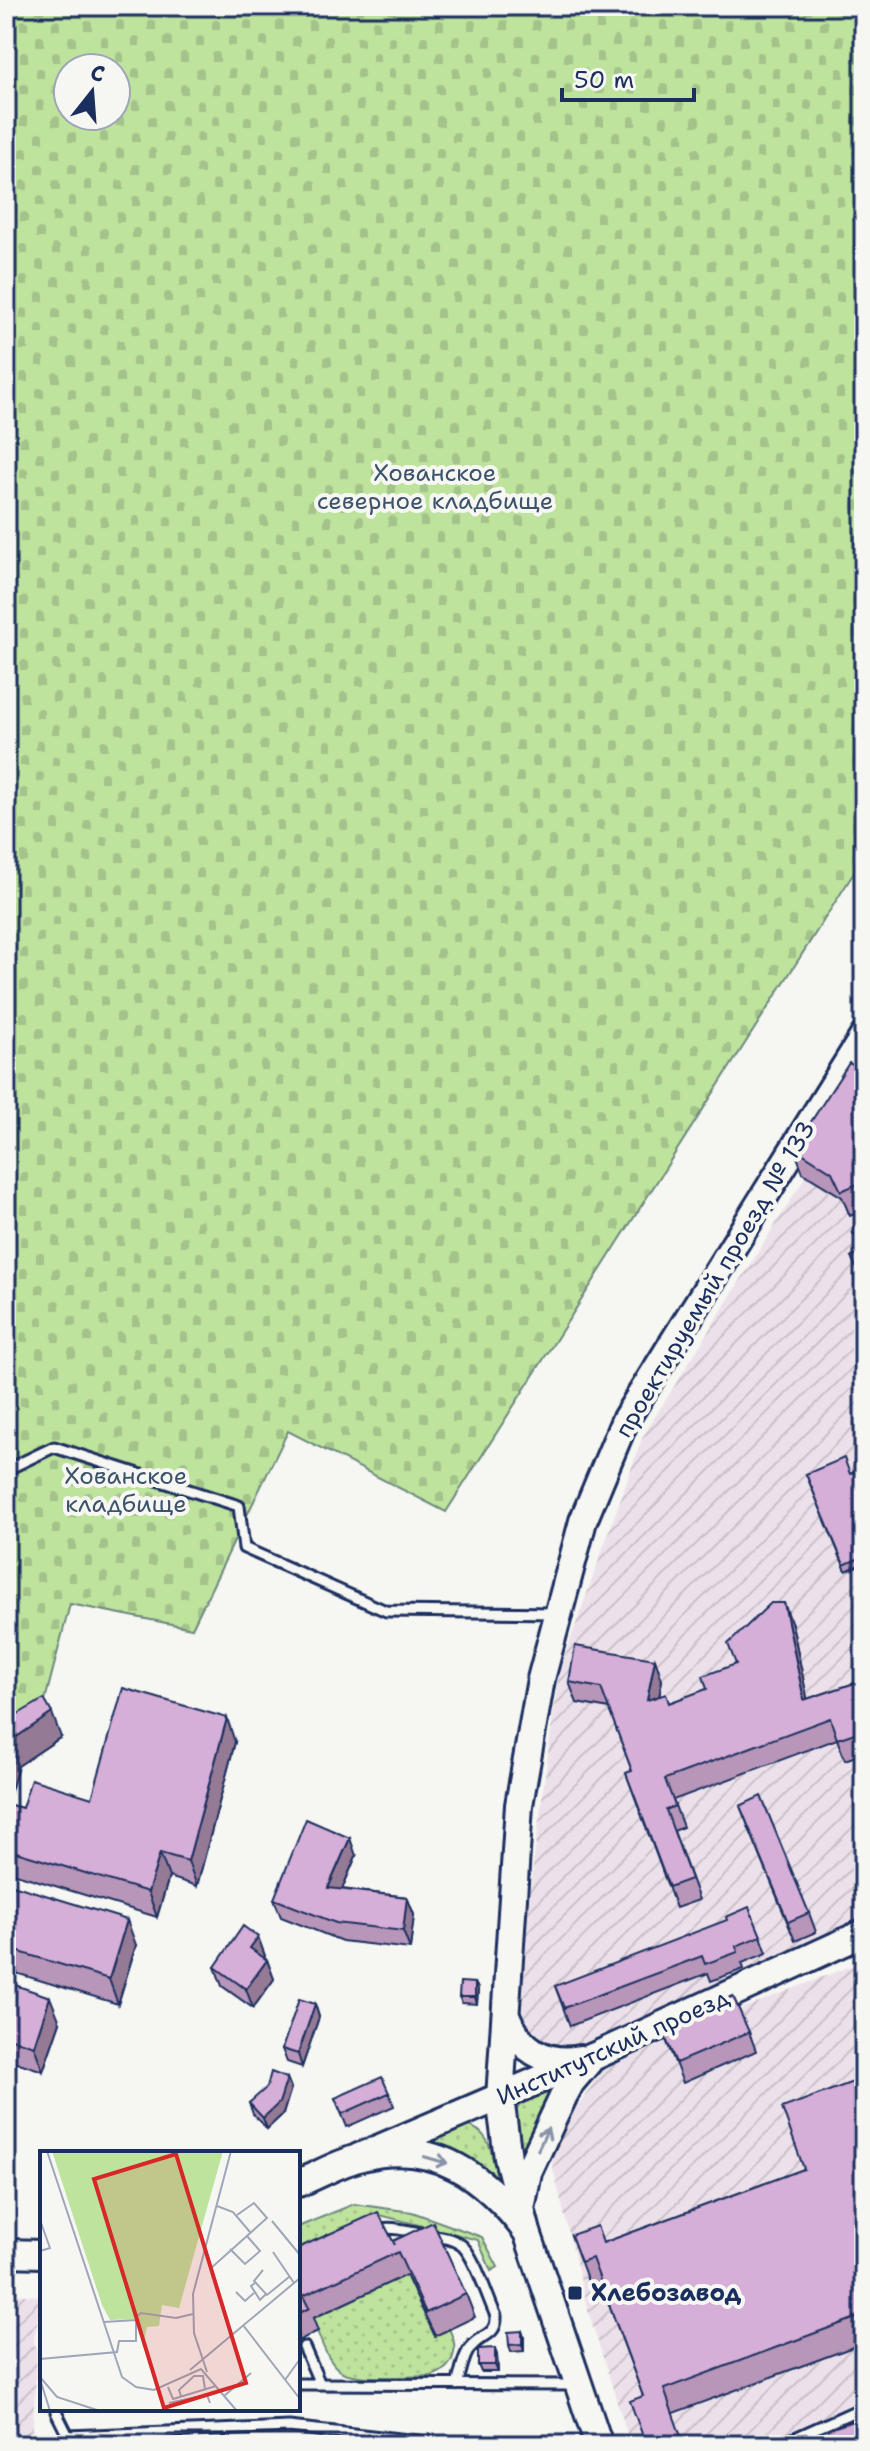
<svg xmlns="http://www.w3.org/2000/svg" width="870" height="2451" font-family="'Shantell Sans',sans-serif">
	<defs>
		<pattern id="industrial-furrows" width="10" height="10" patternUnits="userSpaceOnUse" patternTransform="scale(2)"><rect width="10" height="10" fill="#ece1ea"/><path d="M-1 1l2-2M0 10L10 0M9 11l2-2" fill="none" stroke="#cac1cb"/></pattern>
		<pattern id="grass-dots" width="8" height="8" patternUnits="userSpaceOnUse" patternTransform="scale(2)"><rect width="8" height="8" fill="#bee39d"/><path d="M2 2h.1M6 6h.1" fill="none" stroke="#a3c38a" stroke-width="1.8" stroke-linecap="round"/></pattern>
		<pattern id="cemetery-stones" width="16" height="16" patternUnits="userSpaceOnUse" patternTransform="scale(2)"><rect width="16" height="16" fill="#bee39d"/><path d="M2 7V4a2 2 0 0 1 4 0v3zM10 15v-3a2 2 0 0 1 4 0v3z" fill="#a3c38a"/></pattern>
	</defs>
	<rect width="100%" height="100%" fill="#f6f6f2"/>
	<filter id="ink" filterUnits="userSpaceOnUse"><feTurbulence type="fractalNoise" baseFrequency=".0125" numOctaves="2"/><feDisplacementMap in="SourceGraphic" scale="16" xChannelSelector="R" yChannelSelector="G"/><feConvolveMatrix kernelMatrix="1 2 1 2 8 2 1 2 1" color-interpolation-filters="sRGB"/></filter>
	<g filter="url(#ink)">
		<path fill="url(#industrial-furrows)" d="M864,1083V1927L590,2048H539L517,2022L518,2006L526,1918L559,1672L643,1436Z
			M864,1961V2445H631L588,2311L552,2164L554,2145L562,2132L560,2130L567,2118L570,2119L568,2116L576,2102L580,2104L600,2071L736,2011Z
			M6,2294L42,2296L34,2340L37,2354L32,2442L22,2445H6Z"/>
		<path fill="url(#grass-dots)" stroke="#6c897e" stroke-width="2" d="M564,2082L523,2157C506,2101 514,2104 564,2082Z
			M466,2125C491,2131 492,2155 498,2177L494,2178L426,2146L425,2141Z
			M354,2204L412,2212L482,2237L498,2267L491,2271L478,2240L380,2215L298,2250V2227Z
			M406,2275L434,2335L449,2329C460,2349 454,2369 431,2376C411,2376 352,2382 338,2369C325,2358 319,2334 312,2319Z"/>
		<path fill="url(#cemetery-stones)" stroke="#6c897e" stroke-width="2" fill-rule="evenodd" d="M6,6H864V857L446,1512L288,1431L192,1628L70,1604L42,1712L6,1735ZM68,68H116V116H68Z"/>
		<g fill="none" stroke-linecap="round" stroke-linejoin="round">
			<g stroke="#1b2f5e" stroke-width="15">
				<path id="lane" d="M859,1231L864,1229
					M6,1470L54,1447L239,1506L244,1548L386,1611L554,1613
					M374,2230C391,2226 407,2230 424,2234C435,2236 450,2237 460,2244C474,2253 488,2299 496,2316C497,2336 482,2334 472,2346C463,2354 461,2373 457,2385
					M304,2347L320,2384
					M298,2384L575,2385
					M56,2412L68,2436L289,2427L455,2445
					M779,2445L864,2407"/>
			</g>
			<g stroke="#1b2f5e" stroke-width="32">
				<path id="secondary" d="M506,2015C518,2048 545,2066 580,2059
					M359,2157L595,2056L864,1933
					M298,2183C319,2175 340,2162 362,2157C434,2138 486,2177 527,2232L599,2445
					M522,2204L528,2172L564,2095L571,2082L589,2061
					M527,2232L508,2158L500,2098L519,1805L541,1679L583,1521L625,1420L864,1036
					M6,2253L42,2254"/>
			</g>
			<use href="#lane" stroke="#f6f6f2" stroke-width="9"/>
			<use href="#secondary" stroke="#f6f6f2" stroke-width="26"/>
		</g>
		<path fill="#b796b9" stroke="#1b2f5e" stroke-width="2" d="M864,1070V1210L850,1216L842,1197L803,1173L794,1148Z
			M864,1468V1563L846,1571L806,1474H850Z
			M792,1624L807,1699L864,1680V1753L845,1760L837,1739L673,1800L683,1827L674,1831L699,1900L676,1908L626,1773L632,1771L609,1709L577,1703L569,1682L655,1659L662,1680L659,1696L669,1703L707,1689L736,1664Z
			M6,1721L61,1737L18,1766L7,1804L22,1808L92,1798L235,1742L197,1886L169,1877L157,1917L6,1871Z
			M740,1806L809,1913L816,1932L795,1941Z
			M356,1856L342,1889L407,1897L414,1915L410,1949L342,1941L281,1917L274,1899Z
			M6,1883L136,1945L118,2004L6,1970Z
			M761,1936L767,1953L742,1963L744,1969L711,1981L708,1973L570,2026L555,1986Z
			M258,1937L265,1956L264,1958L267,1960L274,1979L253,2008L222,1986L215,1967Z
			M6,1982L60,2022L43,2071L10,2060L6,2071Z
			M475,1983L478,1989L477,2004L462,2003L459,1997Z
			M315,2004L319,2017L302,2067L287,2062L282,2049Z
			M661,2027L749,2032L756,2051L683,2083Z
			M287,2078L291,2088L283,2114L267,2129L253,2114L249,2103Z
			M864,2078V2343L673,2413L645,2442L643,2396L601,2283L590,2287L571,2235L603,2243L804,2169Z
			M389,2093L394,2106L347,2127L335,2098Z
			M393,2242L466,2294L475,2317L435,2336L406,2275L313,2318L318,2331L298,2341V2248Z
			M522,2331L524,2338V2351L511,2352L509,2345Z
			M497,2355L498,2372H481L478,2365Z"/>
		<path fill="#957a96" stroke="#1b2f5e" stroke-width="2" d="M864,1177V1202L858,1184Z
			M784,1603L792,1624L812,1721L804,1700Z
			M655,1659L662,1680L655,1721L647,1700Z
			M52,1713L61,1737L18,1766L6,1809V1754L9,1742Z
			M227,1718L235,1742L197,1886L188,1861Z
			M350,1838L356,1856L335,1906L328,1888Z
			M160,1853L169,1877L157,1917L148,1892Z
			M407,1897L414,1915L410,1949L403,1931Z
			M127,1920L136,1945L118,2004L109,1979Z
			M258,1937L265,1956L257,1967L250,1948Z
			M267,1960L274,1979L253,2008L246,1989Z
			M475,1983L478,1989L477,2004L475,1997Z
			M50,1997L60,2022L43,2071L34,2046Z
			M315,2004L319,2017L302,2067L298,2054Z
			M6,2050L10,2060L6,2071Z
			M287,2078L291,2088L283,2114L267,2129L263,2118Z
			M522,2331L524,2338V2351L522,2344Z
			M495,2348L497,2355L498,2372L495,2365Z"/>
		<path fill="#d5afd7" stroke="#1b2f5e" stroke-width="2" d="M849,1063L864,1070V1177L858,1184L841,1191L832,1172L794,1148Z
			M864,1251V1282L851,1257Z
			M844,1458L850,1474L864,1468V1556L844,1565L806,1474Z
			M771,1603H784L804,1700L864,1680V1730L837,1739L830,1718L665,1779L675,1806L666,1810L691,1879L669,1887L626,1773L632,1771L601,1688L569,1682L575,1646L655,1659L647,1700L666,1694L669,1703L707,1689L703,1676L736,1664L728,1644Z
			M123,1688L227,1718L188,1861L160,1853L148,1892L6,1849V1804L22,1808L31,1779L92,1798Z
			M44,1699L52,1713L9,1742L6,1754V1721Z
			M761,1796L809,1913L788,1922L740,1806Z
			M306,1819L350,1838L328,1888L407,1897L403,1931L336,1923L274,1899Z
			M864,1861V1889L853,1866Z
			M6,1883L127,1920L109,1979L6,1948Z
			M749,1907L761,1936L736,1946L738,1952L705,1964L702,1956L564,2008L555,1986L727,1920L726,1917Z
			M243,1926L258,1937L250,1948L267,1960L246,1989L215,1967Z
			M6,1982L50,1997L34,2046L6,2037Z
			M460,1982L475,1983V1997H459Z
			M733,1996L749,2032L676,2063L661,2027Z
			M299,1999L315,2004L298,2054L282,2049Z
			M271,2072L287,2078L279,2103L263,2118L249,2103L267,2087Z
			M382,2077L389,2093L342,2114L335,2098Z
			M864,2078V2315L664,2389L684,2445H637L645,2442L630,2401L643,2396L592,2258L581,2262L571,2235L597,2226L603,2243L804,2169L782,2108Z
			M378,2212L395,2245L393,2241L433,2222L466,2294L426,2313L398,2252L303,2296L309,2308L298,2314V2248Z
			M522,2331V2344L509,2345L508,2332Z
			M495,2348V2365H478V2349Z
			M864,2417V2445H822L818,2433Z
			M806,2434L810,2445H778Z"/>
		<defs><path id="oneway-shaft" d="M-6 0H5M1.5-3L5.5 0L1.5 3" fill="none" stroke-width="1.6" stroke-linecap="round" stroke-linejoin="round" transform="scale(2)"/></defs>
		<g stroke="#8892a8">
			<use href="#oneway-shaft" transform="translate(543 2139) rotate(-65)"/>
			<use href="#oneway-shaft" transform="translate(436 2160) rotate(16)"/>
		</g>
	</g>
	<rect fill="#1b2f5e" stroke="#f6f6f2" stroke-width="3" x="567" y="2285" width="16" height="16" rx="4"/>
	<g text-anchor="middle" stroke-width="8" stroke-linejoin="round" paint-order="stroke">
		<g font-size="24" fill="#3c536b" stroke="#f6f6f2">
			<text x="435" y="481">Хованское<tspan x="435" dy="28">северное кладбище</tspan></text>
			<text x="126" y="1484">Хованское<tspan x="126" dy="28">кладбище</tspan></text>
		</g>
		<g font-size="24" fill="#1b2f5e" stroke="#f6f6f2">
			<text transform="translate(715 1279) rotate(-59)" y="8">проектируемый проезд № 133</text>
			<text transform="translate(613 2047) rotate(-24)" y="8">Институтский проезд</text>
		</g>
		<g font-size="24" font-weight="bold" fill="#1b2f5e" stroke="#f6f6f2" text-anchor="start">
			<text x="591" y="2301">Хлебозавод</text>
		</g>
	</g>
	<g transform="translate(40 2151)">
		<rect width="260" height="260" fill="#f6f6f2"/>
		<path d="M12,0H183L139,157L122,154L119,175L107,176L103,196L97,168L70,169L62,154Z" fill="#bee39d"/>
		<path fill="none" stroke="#9ea6b7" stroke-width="2" d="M7,0L82,226L96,236L114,239L161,218L197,260M177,55L193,61L210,81M0,69L10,97L0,100M232,70L260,104M190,98L205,113L220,100L207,85M233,101L254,132M170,118L227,67L214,52L197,64M223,119L214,130L227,144L249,126M215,132L211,135L220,149L226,143M196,141L205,150L214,142M64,171L96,169M203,174L260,248M0,208L77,201L79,190H96V166L101,162L136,167L153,163M150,219L260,127M167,221L154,182L153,143L191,0M0,226L17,246L60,260M0,228L10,260M245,229L260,208M128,236L133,248L176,235M141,245L139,239L154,225H163L165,238M184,245L211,222M129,252L167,244L170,252"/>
		<path fill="#d62828" fill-opacity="0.15" stroke="#d62828" stroke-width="4" d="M136,3L206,232L124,257L54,28Z"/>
		<rect width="260" height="260" fill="none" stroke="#1b2f5e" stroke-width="4"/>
	</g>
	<rect width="870" height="2451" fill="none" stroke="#f6f6f2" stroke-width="32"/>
	<rect x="16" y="16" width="838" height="2419" fill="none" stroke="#1b2f5e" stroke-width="3" filter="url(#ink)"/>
	<g transform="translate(92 92) rotate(17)"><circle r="38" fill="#f6f6f2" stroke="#9ea6b7" stroke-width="2"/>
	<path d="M0-6L14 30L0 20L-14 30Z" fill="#1b2f5e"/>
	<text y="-12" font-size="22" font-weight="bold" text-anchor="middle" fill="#1b2f5e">С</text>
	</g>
	<path d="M562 88v12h132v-12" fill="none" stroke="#1b2f5e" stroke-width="4"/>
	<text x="574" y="88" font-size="24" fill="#1b2f5e" stroke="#f6f6f2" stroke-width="6" paint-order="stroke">50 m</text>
</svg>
